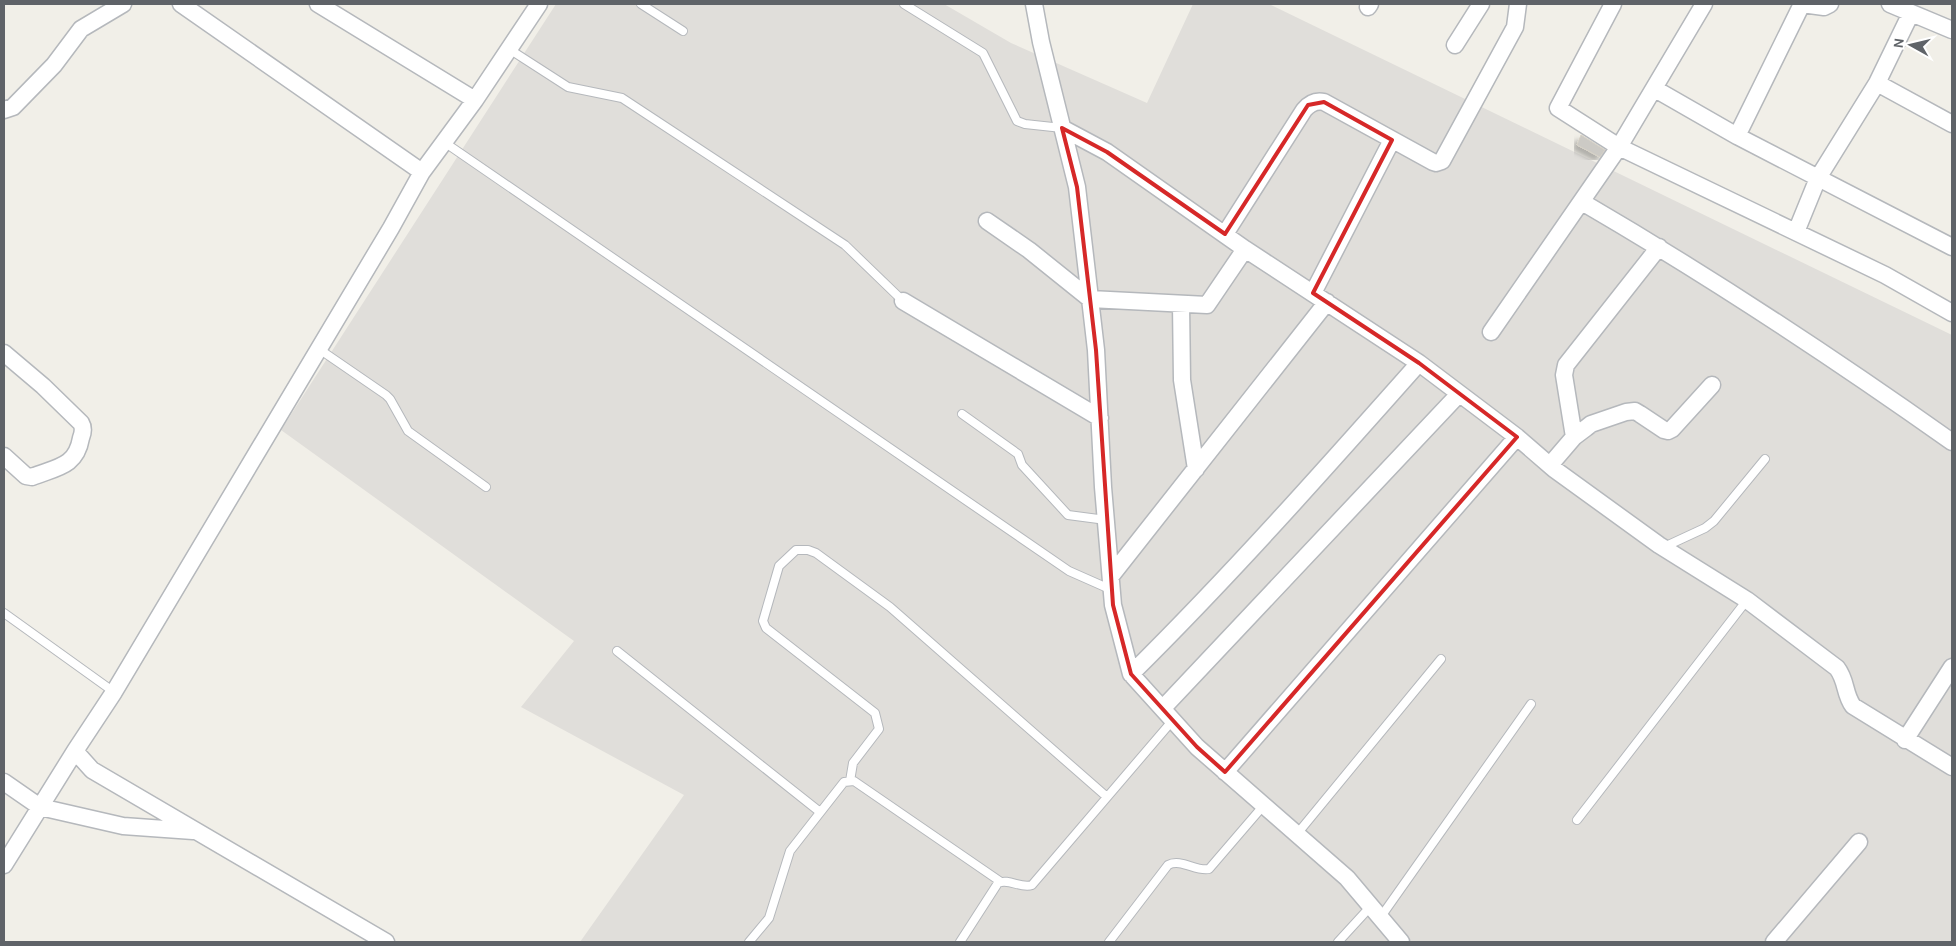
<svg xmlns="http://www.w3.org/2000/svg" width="1956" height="946" font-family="Karla,sans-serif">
	<defs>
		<filter id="shadow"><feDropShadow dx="-4.5" dy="4.5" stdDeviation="2.5" flood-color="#0004"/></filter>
	</defs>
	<rect width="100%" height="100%" fill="#f1efe8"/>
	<path fill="#e0deda" d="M556,4H944L1011,43L1147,103L1193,4H1269L1952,335V942H580L684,795L521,707L574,641L281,430Z"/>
	<path fill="#cccac5" stroke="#d6d1c6" filter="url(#shadow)" d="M1581,135L1605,150L1600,157L1577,145Z"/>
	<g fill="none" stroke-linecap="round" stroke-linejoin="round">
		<g stroke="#b5b8bc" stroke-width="10">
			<path id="lane" d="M641,4L683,31
				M904,4L983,53L1017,121L1025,124L1062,128
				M509,49L568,87L622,98L845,245L903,301
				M444,142L1069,571L1112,590
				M319,349L386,395L390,399L408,431L486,487
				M962,414L1018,454L1022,465L1068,515L1106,520
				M1664,547L1705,528L1714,521L1765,459
				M4,613L114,692
				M617,651L820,812
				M850,781L853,763L879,729L875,713L766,628L763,621L779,566L796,550H808L816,553L890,607L1107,797
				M1577,820L1747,600
				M1297,834L1441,659
				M1380,918L1531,704
				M749,942L769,918L790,851L844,782L854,781L1001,882
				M960,942L998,883C1009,878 1021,889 1032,885L1173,720
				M1109,942L1168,865C1181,858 1196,872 1209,869L1264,805
				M1338,942L1371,906"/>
		</g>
		<g stroke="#b5b8bc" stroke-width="19">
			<path id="street" d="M181,4L422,172
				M318,4L475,100
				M1034,4L1041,42L1077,187L1096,350L1103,487L1113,605L1131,674L1197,747L1347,878L1401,942
				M1613,4L1558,108L1619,147L1885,275L1952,313
				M1802,4L1824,7L1830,4
				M1890,4L1952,30
				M1368,7L1370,4
				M1455,45L1481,4
				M1877,83L1952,124
				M1655,89L1737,136L1952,247
				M4,110L13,107L54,65L81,29L123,4
				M1062,128L1107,152L1245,249L1419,363L1517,437L1554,469L1659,545L1747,600L1837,668C1847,681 1844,694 1853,706L1952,767
				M1737,136L1802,4
				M1582,202C1709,276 1832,357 1952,442
				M987,221L1029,250L1090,299L1207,305L1245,249
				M1796,232L1818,178L1877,83L1911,13
				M1225,234L1304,110C1309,104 1315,100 1324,102L1433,162L1436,163L1442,161L1515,27L1518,4
				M1313,293L1392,140
				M903,301L1100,418
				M1181,304L1182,380L1196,469
				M1491,332L1619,147L1704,4
				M4,353L43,386L81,423C84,428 83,433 81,438C76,467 57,467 32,477L26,476L4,456
				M1574,437L1564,375L1566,365L1659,247
				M1550,465L1574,437L1586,428L1591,424L1626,412L1635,411L1640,414L1664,430L1668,431L1672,429L1712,385
				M1111,576L1327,302
				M1131,674C1231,575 1325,469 1419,363
				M1163,708L1459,394
				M1905,740L1952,667
				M1225,772L1517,437
				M4,782L40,807L123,826L193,831
				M4,865L75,751
				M386,942L92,770L75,751L114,692L391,228L422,172L475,100L539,4
				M1774,942L1859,842"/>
		</g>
		<use href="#lane" stroke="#fff" stroke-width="8"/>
		<use href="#street" stroke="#fff" stroke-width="16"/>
	</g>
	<path fill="none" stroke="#d62828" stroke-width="4" stroke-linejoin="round" d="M1324,102L1392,140L1313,293L1419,363L1517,437L1225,772L1197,747L1131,674L1113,605L1096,350L1077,187L1062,128L1107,152L1225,234L1308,105Z"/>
	<rect width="1956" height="946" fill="none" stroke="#5f6368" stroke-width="10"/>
	<g transform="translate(1911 45) rotate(278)" stroke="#ffffff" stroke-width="4" paint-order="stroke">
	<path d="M0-4L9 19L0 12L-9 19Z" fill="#5f6368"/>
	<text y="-8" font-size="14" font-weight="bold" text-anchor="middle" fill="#5f6368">N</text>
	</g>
</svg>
